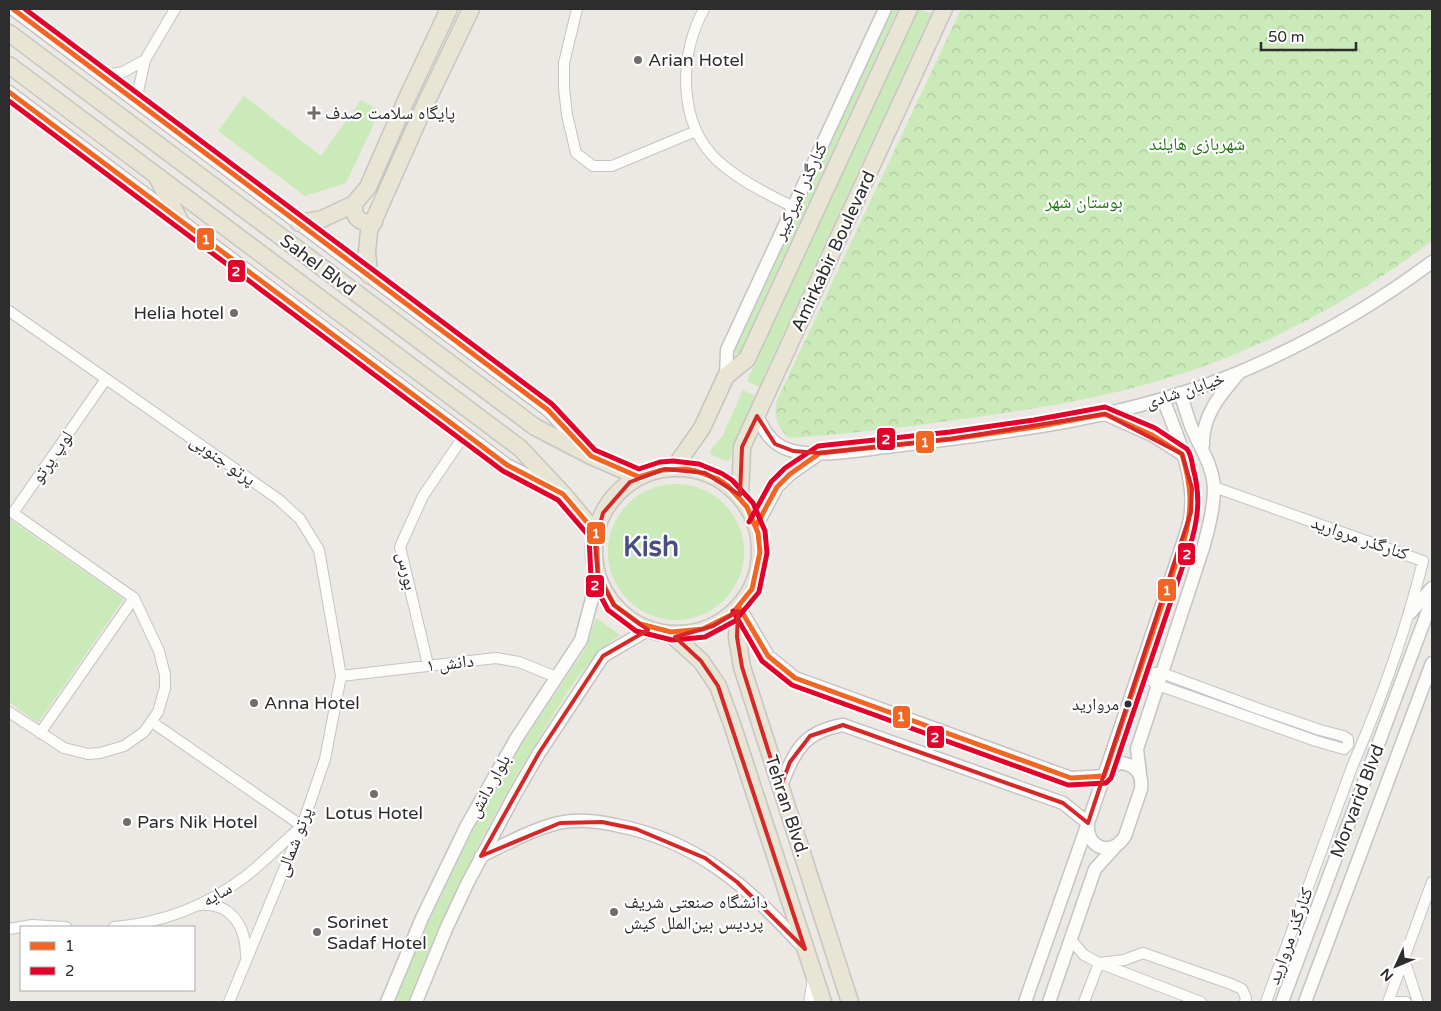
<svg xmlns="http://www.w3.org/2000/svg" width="1441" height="1011" font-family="'Varela Round','Noto Naskh Arabic',sans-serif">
	<defs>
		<pattern id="park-crowns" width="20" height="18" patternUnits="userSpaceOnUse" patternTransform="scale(1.25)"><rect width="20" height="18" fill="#caeab9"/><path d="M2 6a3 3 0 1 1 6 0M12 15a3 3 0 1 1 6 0" fill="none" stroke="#aec99f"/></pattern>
	</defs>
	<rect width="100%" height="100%" fill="#ece8e3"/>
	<path fill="#caeab9" d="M892,9H898L739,354L734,352Z
		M919,9L931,14L759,387L747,381Z
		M244,96L321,156L361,100L380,111L346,183L305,196L218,131Z
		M743,390L755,396L734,443L730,460L727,461L710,454L711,449L722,437Z
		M608 552a68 68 0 1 1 136 0a68 68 0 1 1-136 0Z
		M9,519L124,599L38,723L9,702Z
		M596,618L620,635C588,656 569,690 549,722C493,811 446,904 408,1002H395L429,921L473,830L522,743L585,649Z"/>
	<path fill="url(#park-crowns)" d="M961,9H1432V241C1371,287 1303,326 1233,355C1150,389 1064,405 977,417C914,426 852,434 789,438C777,428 773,415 777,400Z"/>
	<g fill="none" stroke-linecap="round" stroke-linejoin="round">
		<g stroke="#c5c4c4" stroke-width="12">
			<path id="minor" d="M577,9L564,63V88L567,115L576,153L593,166H612L696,131
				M704,9C679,55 677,123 718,161C740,181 768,194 793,207
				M103,76L123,72L145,60
				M136,101L145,60L175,9
				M9,311L278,499L300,519L319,550L341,676L325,759L302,826L229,1002
				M1214,487L1423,561C1406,631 1381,700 1352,767L1266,1002
				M428,665L400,547L423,496L465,434
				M1139,673H1162L1259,709L1320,730L1343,736L1348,739V745L1344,749L1316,741L1158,685Z
				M341,676L496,658L519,662L556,677
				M9,712L64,748L88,754L100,753L124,746L144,732L158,712L165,688V675L159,651L134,598L13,513L106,379
				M152,722L302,826
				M40,733L134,598
				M199,905C232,902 246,927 246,956
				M114,927C162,923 208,905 246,876C265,861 282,843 301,827
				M9,929L32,925L66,927
				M1072,941L1084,955L1099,963L1201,1002
				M1404,959L1418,1002
				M809,1002L813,979
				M1084,1002L1099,963L1124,960L1143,953L1231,984L1242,989L1246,998L1245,1002
				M1388,1002L1432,882
				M1397,1002H1406"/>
		</g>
		<g stroke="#c5c4c4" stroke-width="15">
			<path id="tertiary" d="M13,9L548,410L586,450
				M9,92L507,465L556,490
				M726,376L727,350L885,9
				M1105,414L1152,435L1182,454
				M757,416C765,433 773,446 793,451C820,458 866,449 894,446C1011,432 1130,418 1240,372C1308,343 1373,306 1432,262
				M1203,445C1202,416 1220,395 1238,374
				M756,526L777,487L790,474L820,453
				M739,607L768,656L795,678L1071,778L1104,776L1185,537C1187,529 1191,520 1191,511C1195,475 1176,432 1163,399
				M1410,613L1432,588
				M1121,763C1136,765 1143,774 1141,789L1125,836C1112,858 1085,848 1088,823L1104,776C1108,768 1113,765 1121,763Z
				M1140,774L1137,749L1204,545C1209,526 1214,507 1214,488C1213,465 1199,446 1191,426C1187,415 1184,404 1180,393
				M780,788C795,751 802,732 843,725L1063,803L1088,823L1025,1002
				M481,856C506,844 531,830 558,823C576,819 597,821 615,825C700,841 748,888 805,949
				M387,1002L422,918L466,827L516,739L581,640L598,576
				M416,1002L446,929L467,884L514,796L539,753L603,656L649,629
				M1049,1002L1095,869L1115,847
				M1282,1002L1432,600
				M1305,1002L1432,663"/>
		</g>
		<g stroke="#c6c5c3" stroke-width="19">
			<path id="primary" d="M9,33L535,427L591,456L639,477
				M9,65L520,448L563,494L596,533
				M158,179L180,221
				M354,204C353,218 360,224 374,222
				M299,223L322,219L354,204L368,187L407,98L449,9
				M369,275L367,252L369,231L425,105L471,9
				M674,468L702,428L726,376L747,359L909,9
				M594 551a83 83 0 1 1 166 0a83 83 0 1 1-166 0Z
				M740,497L742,447L944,9
				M739,607L737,637L742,667L850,1002
				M671,634L701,661L718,686L732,724L823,1002"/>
		</g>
		<use href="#minor" stroke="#fcfcfb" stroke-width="10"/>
		<use href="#tertiary" stroke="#fcfcfb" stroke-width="12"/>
		<use href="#primary" stroke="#e9e5d4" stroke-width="16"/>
		<g stroke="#fff" stroke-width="9">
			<path id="bus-1" d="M9,92L507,465L563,494L596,533L598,574L614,605L640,624L671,632L703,629L731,615L752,589L760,552L758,533L747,507L728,486L718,479L696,471L685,469L662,470L639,477L591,456L548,410L13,9
				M739,607L768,656L795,678L1071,778L1104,776L1185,537C1193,505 1191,485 1182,454L1152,435L1105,414L1035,427L951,439L820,453L790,474L777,487L756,526"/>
		</g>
		<g stroke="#fff" stroke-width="9">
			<path id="bus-2" d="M9,101L503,471L558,500L589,536L591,578L608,610L636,631L672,640L705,637L735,621L759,592L767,553L765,531L753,503L732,480L721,473L699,464L673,461L660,462L639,469L595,450L552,404L25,9
				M733,611L762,661L792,685L1068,785L1106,783L1111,778L1192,539C1199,514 1200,493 1193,468C1192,461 1191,454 1187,449L1155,428L1105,407L1034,420L950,432L818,446L785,468L771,482L749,522"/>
		</g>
		<use href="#bus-1" stroke="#f26522" stroke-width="5"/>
		<use href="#bus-2" stroke="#e4002b" stroke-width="5"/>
	</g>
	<path fill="none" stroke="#d62828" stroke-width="4" stroke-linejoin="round" d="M1105,414L1182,454L1192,488L1191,512L1088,823L1063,803L843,725L810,736L790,762L780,788L742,667L737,637L738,611L713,626L675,637L701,661L718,686L805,949L737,882L705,858L636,829L602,822L560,823L481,856L539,753L603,656L648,630L614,605L598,576L595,544L603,513L630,482L665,469L705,473L740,495L742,447L757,416L775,444L793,451L820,453L951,439Z"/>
	<g fill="#706e6d" stroke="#fff" stroke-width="2">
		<circle cx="638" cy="60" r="5"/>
		<path d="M311.5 105.5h5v5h5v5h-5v5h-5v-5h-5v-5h5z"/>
		<circle cx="234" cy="313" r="5"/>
		<circle cx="254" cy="703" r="5"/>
		<circle cx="374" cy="794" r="5"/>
		<circle cx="127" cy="822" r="5"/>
		<circle cx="614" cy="912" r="5"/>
		<circle cx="317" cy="932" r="5"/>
	</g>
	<circle fill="#2d2d2d" stroke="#fff" stroke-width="2" cx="1128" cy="704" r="4.5"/>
	<g text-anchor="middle" stroke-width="4.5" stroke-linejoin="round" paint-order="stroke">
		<g font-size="17" fill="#2d2d2d" stroke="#fff" text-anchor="end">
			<text x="1119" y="710">مروارید</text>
		</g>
		<g font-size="18" fill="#2d2d2d" stroke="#fff" text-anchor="start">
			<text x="648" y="66">Arian Hotel</text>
			<text x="325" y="119">پایگاه سلامت صدف</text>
			<text x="224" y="319" text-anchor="end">Helia hotel</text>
			<text x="264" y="709">Anna Hotel</text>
			<text x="374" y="819" text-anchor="middle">Lotus Hotel</text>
			<text x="137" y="828">Pars Nik Hotel</text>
			<text x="624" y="908">دانشگاه صنعتی شریف<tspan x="624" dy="21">پردیس بین‌الملل کیش</tspan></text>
			<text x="327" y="928">Sorinet<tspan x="327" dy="21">Sadaf Hotel</tspan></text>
		</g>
		<g font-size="18" fill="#227414" stroke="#fff">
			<text x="1197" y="150">شهربازی هایلند</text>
			<text x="1084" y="208">بوستان شهر</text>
		</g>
		<g font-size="18" fill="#2d2d2d" stroke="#fff">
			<text transform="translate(800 191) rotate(-65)" y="6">کنارگذر امیرکبیر</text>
			<text transform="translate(833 251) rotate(-65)" y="6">Amirkabir Boulevard</text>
			<text transform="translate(318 265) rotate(37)" y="6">Sahel Blvd</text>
			<text transform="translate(1185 390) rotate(-18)" y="6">خیابان شادی</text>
			<text transform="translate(52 457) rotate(-55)" y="6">لوپ پرتو</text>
			<text transform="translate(223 460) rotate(35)" y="6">پرتو جنوبی</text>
			<text transform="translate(1360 538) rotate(19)" y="6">کنارگذر مروارید</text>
			<text transform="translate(407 571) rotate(78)" y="6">بورس</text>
			<text transform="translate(450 663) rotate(-6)" y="6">دانش ۱</text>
			<text transform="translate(489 786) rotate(-61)" y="6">بلوار دانش</text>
			<text transform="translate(1357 801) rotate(-69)" y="6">Morvarid Blvd</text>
			<text transform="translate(787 806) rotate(72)" y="6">Tehran Blvd.</text>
			<text transform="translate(294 842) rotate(-69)" y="6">پرتو شمالی</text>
			<text transform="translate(217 894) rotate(-30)" y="6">سایه</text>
			<text transform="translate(1290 936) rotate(-70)" y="6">کنارگذر مروارید</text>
		</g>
		<g font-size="28" font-weight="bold" fill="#485083" stroke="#fff">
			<text x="651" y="556">Kish</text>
		</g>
	</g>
	<g stroke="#fff" stroke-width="2">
		<rect x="196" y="227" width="19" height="24" rx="5" fill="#f26522"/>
		<rect x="227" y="259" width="19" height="24" rx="5" fill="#e4002b"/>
		<rect x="876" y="427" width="20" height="24" rx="5" fill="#e4002b"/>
		<rect x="915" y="430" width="20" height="24" rx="5" fill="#f26522"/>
		<rect x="586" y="521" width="20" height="24" rx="5" fill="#f26522"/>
		<rect x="1177" y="542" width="19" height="24" rx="5" fill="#e4002b"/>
		<rect x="585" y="574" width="20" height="24" rx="5" fill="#e4002b"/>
		<rect x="1157" y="578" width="20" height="24" rx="5" fill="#f26522"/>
		<rect x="892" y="705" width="19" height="24" rx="5" fill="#f26522"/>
		<rect x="926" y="725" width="19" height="24" rx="5" fill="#e4002b"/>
	</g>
	<g font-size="14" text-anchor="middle" font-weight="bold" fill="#fff">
		<text x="206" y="244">1</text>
		<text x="236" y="276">2</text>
		<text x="886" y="444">2</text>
		<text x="925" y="447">1</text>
		<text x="596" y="538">1</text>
		<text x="1187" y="559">2</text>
		<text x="595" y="590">2</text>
		<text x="1167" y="595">1</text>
		<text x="901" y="721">1</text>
		<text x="935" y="742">2</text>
	</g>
	<rect width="1441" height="1011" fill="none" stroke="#2d2d2d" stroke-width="20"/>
	<rect x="20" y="926" width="175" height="65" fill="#ffffff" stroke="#ababab"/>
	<rect x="30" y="942" width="25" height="8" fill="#f26522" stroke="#ababab"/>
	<text x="65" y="951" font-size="15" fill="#2d2d2d">1</text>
	<rect x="30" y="967" width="25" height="8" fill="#e4002b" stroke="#ababab"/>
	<text x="65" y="976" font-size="15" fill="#2d2d2d">2</text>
	<g transform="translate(1396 966) rotate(226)" stroke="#ffffff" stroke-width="4" paint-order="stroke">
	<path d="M0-4L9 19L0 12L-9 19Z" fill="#2d2d2d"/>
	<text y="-8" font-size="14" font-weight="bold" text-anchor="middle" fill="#2d2d2d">N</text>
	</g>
	<path d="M1261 42v8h95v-8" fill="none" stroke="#2d2d2d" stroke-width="2.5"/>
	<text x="1268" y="42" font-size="15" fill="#2d2d2d" stroke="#ffffff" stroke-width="4" paint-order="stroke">50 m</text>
</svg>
